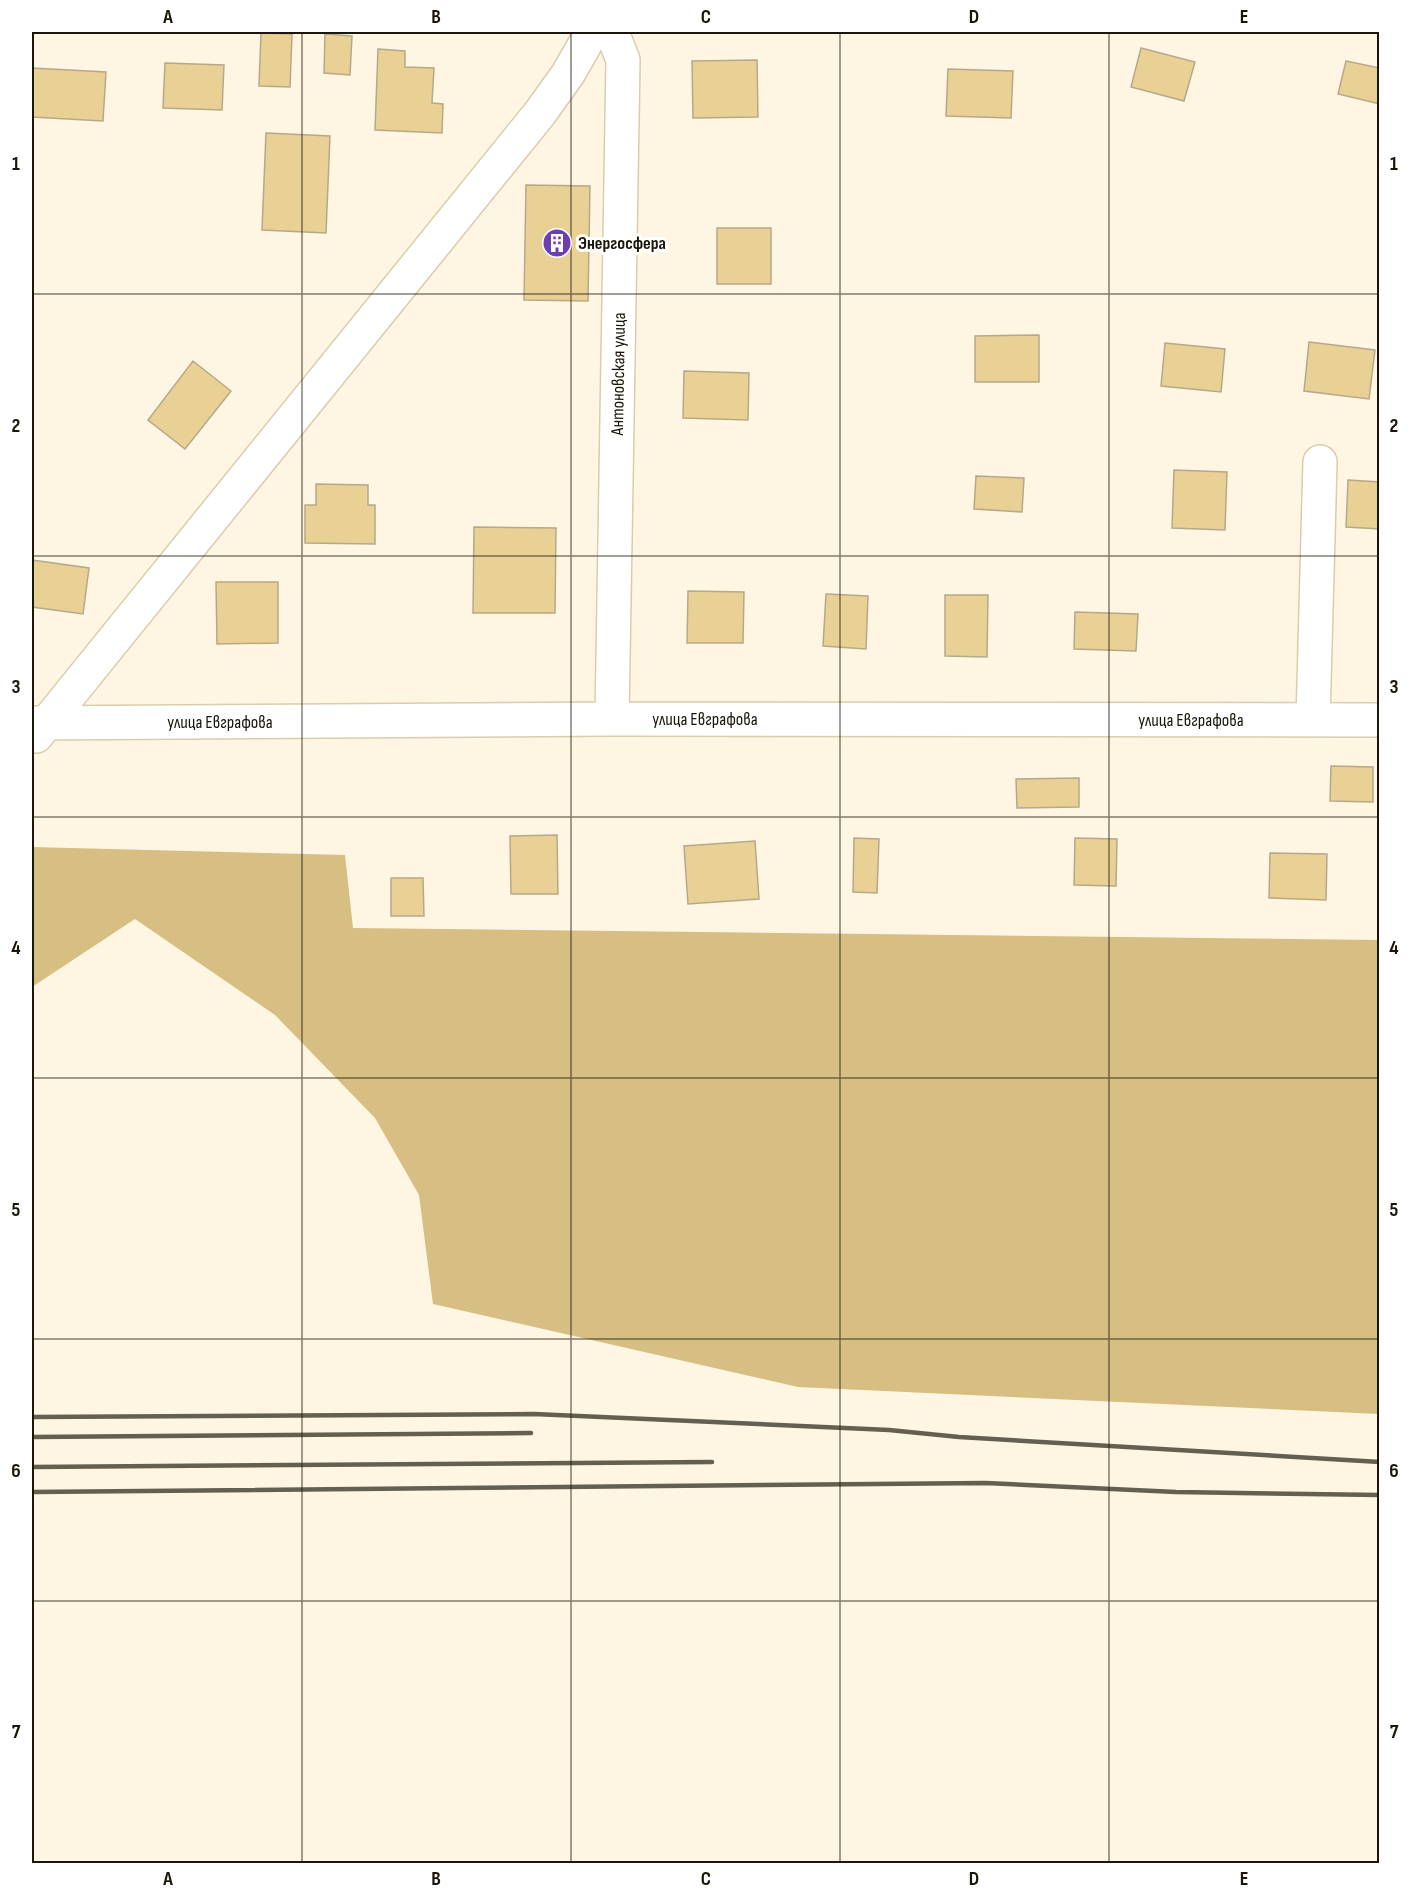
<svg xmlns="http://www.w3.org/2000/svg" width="1411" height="1895" font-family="'Sofia Sans Condensed',sans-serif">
	<rect width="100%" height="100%" fill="#fef5e2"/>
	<path fill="#d7be83" d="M32,847L345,855L353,928L1379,940V1414L798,1387L433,1304L419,1195L375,1118L275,1015L135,919L32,987Z"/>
	<path fill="#e9d094" stroke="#b6a98a" stroke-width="1.5" d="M261,33L292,34L290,87L259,86Z
		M325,34L352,36L350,75L324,73Z
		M1141,48L1195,62L1184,101L1131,87Z
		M378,49L405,51V67L434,68L432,103L443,104L442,133L375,130Z
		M757,60L758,117L693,118L692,61Z
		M1346,61L1380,68V104L1338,94Z
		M165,63L224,65L222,110L163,108Z
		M32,68L106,72L103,121L32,117Z
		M948,69L1013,71L1011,118L946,116Z
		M266,133L330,136L326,233L262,230Z
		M526,185L590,186L588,301L524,300Z
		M717,228H771V284H717Z
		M1039,335V382H975V336Z
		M1309,342L1375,350L1369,399L1304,391Z
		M1165,343L1225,349L1221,392L1161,386Z
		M193,361L231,391L185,449L148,420Z
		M684,371L749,373L748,420L683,418Z
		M1174,470L1227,472L1225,530L1172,528Z
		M976,476L1024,478L1022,512L974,509Z
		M1348,480L1380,482V529L1346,527Z
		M316,484L368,485V505H375V544L305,543V505H316Z
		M474,527L556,528L555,613H473Z
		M32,560L89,568L83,614L32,607Z
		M216,582H278V643L217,644Z
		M688,591L744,592L743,643H687Z
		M826,594L868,596L866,649L823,646Z
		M945,595H988L987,657L945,656Z
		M1075,612L1138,614L1136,651L1074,649Z
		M1331,766L1373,767V802L1330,801Z
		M1079,778V807L1017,808L1016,779Z
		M557,835L558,894H511L510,836Z
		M854,838L879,839L877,893L853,892Z
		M1075,838L1117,839L1116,886L1074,885Z
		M755,841L759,899L688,904L684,846Z
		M1270,853L1327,854L1326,900L1269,898Z
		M391,878H423L424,916H391Z"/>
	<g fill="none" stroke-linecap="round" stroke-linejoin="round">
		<g stroke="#dacdad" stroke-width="36">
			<path id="minor" d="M612,32L623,60L612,719
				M1313,720L1320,462
				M32,723L612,719L1380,720
				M36,736L540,113L568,74L592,32"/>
		</g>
		<use href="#minor" stroke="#fff" stroke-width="33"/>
		<path stroke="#655f50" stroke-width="4.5" d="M32,1417L534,1414L889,1430L959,1437L1380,1462
			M32,1437L531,1433
			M32,1467L712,1462
			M32,1492L986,1483L1176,1492L1380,1495"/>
	</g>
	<path fill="none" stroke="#1b160a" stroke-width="1.5" stroke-opacity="0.55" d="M302,32V1864M571,32V1864M840,32V1864M1109,32V1864M32,294H1380M32,556H1380M32,817H1380M32,1078H1380M32,1339H1380M32,1601H1380"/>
	<defs>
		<g id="building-disc" transform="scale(1.5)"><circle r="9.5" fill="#6d3db4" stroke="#fff"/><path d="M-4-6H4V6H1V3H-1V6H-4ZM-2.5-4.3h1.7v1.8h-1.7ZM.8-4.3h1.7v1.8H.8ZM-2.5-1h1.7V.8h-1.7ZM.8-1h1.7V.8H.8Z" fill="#fff"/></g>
	</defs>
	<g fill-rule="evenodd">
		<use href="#building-disc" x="557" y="243"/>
	</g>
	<g text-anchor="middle" stroke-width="6" stroke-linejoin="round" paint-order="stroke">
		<g font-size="18" font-weight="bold" fill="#1b160a" stroke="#fff" text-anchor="start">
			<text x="578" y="249">Энергосфера</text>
		</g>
		<g font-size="18" fill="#1b160a" stroke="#fff">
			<text transform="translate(618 374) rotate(-89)" y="6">Антоновская улица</text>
			<text x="705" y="725">улица Евграфова</text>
			<text x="1191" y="726">улица Евграфова</text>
			<text x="220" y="728">улица Евграфова</text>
		</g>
	</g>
	<rect width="1411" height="1895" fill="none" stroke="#ffffff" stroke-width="66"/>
	<rect x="33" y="33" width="1345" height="1829" fill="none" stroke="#1b160a" stroke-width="2"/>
	<g font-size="20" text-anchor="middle" font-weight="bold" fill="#1b160a">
		<text x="168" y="23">A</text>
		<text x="436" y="23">B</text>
		<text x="706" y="23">C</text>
		<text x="974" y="23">D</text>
		<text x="1244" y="23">E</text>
		<text x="16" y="170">1</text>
		<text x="1394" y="170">1</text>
		<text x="16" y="432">2</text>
		<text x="1394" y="432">2</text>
		<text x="16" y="693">3</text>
		<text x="1394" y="693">3</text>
		<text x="16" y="954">4</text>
		<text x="1394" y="954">4</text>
		<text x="16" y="1216">5</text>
		<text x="1394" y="1216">5</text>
		<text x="16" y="1477">6</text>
		<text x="1394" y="1477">6</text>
		<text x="16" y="1738">7</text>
		<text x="1394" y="1738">7</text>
		<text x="168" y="1885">A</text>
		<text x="436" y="1885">B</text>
		<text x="706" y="1885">C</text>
		<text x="974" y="1885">D</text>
		<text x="1244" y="1885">E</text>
	</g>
</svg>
